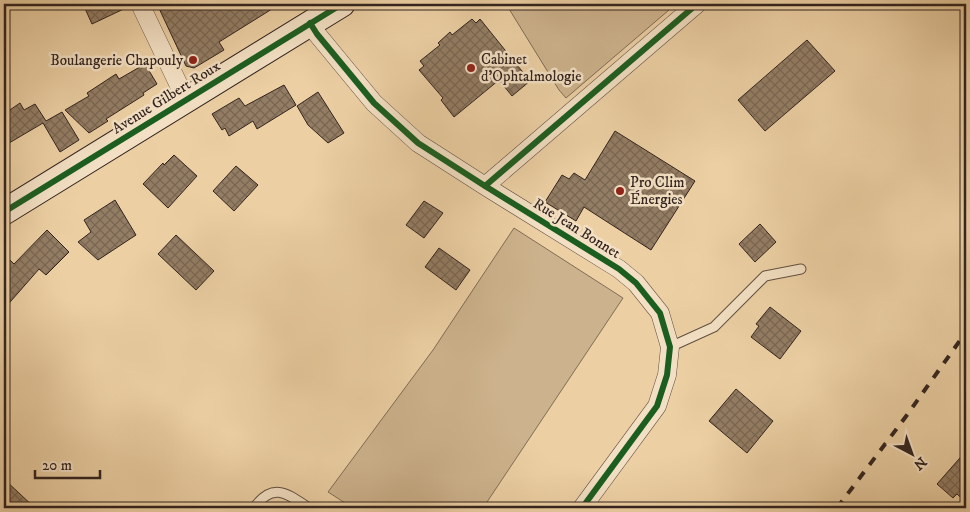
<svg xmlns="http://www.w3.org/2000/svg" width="970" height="512" font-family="'IM FELL DW Pica',serif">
	<defs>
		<pattern id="building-cross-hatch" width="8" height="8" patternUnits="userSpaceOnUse" patternTransform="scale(1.25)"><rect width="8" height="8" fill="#937d64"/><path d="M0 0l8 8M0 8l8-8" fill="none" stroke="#796652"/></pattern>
	</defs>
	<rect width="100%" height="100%" fill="#ecd0a4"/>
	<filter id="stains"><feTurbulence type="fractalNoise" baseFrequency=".004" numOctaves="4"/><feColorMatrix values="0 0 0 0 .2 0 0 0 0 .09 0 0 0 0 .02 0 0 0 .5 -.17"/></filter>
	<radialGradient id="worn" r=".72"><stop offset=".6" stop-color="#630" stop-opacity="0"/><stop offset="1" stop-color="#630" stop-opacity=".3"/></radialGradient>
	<path fill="#cdb38d" stroke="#806c56" d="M506,4H676L566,98L559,90Z
		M514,228L623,298L483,508H353L328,492L433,350Z"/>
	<path fill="url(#building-cross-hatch)" stroke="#33241f" d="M83,4H129L130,6L92,24Z
		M157,4H280L219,42L224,50L194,68L186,66Z
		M472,19L476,23L480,19L530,81L512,96L499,80L454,117L441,100L443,98L419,70L424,66L420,61L440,45L438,43L450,32L452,35Z
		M807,40L835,71L765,131L738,100Z
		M145,64L157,84L143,93L144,95L106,119L108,121L89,133L65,110L89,96L87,93L116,74L119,79Z
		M284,85L296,105L257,129L253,121L229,136L225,128L222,130L212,114L239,98L245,106Z
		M318,92L344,133L328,143L308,125L297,106Z
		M20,103L24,110L35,104L46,121L62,112L79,140L60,152L43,123L4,146V114Z
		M615,131L695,181L651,250L584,207L576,221L545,202L562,175L569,179L574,173L585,180Z
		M174,155L197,176L168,208L143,184L163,163L164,165Z
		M236,166L258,185L234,211L213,191Z
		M115,200L136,235L98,260L78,242L91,232L84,220Z
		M424,201L443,213L424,238L406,225Z
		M760,224L776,242L755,262L739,244Z
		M47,230L69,252L46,275L39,269L4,309V254L14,264Z
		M176,235L214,271L196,290L158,254Z
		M439,248L470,270L456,290L425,267Z
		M770,307L801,331L780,359L751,337L759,326L756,324Z
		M736,389L773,421L747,453L709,421Z
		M966,451V502L957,494L953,498L937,484Z
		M4,479L35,508H4Z"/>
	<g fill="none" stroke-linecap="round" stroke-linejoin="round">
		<g stroke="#614f40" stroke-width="11">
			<path id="service" d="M670,347L714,327L765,276L801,269
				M254,508C273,481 288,494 309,508"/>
		</g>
		<g stroke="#614f40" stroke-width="19">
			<path id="minor" d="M140,4L186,100
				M310,23L317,34L374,103L418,143L485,186L619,269L636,283L660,313L670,347L667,375L657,406L582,508
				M485,186L697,4"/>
		</g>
		<g stroke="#33241f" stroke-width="27">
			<path id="secondary" d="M4,212L342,4"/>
		</g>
		<use href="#service" stroke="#f3e0c4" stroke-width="9"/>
		<use href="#minor" stroke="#f3e0c4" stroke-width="18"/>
		<use href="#secondary" stroke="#f3e0c4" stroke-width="25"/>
		<path stroke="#33241f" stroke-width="4" stroke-dasharray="9 9" stroke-linecap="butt" d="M837,508L907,415L966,332"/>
		<g stroke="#f3e0c4" stroke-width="9">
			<path id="cycleway" d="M310,23L317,34L374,103L418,143L485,186L619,269L636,283L660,313L670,347L667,375L657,406L582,508
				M485,186L697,4
				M4,212L342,4"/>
		</g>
		<use href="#cycleway" stroke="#1b5e20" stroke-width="6"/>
	</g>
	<g fill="#8f2418" stroke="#f3e0c4" stroke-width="2">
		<circle cx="193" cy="60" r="5"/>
		<circle cx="471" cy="68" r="5"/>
		<circle cx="620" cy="191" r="5"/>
	</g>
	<g text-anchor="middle" stroke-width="5" stroke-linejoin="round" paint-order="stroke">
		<g font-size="15" fill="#33241f" stroke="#f3e0c4" text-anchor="start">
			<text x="481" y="64">Cabinet<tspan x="481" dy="17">d'Ophtalmologie</tspan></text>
			<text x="183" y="65" text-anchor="end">Boulangerie Chapouly</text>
			<text x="630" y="187">Pro Clim<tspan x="630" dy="17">Énergies</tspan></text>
		</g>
		<g font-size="15" fill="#33241f" stroke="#f3e0c4">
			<text transform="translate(166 97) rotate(-32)" y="5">Avenue Gilbert Roux</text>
			<text transform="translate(577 228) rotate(32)" y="5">Rue Jean Bonnet</text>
		</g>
	</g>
	<rect width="970" height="512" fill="none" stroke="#ecd0a4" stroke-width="20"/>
	<rect x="5" y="5" width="960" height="502" fill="none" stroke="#33241f" stroke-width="2.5"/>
	<rect x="10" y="10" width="950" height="492" fill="none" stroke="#33241f"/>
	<g transform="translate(912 454) rotate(139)" stroke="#f3e0c4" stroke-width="4" paint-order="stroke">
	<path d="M0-4L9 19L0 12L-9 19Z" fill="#33241f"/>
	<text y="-8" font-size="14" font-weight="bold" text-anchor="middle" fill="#33241f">N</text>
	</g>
	<path d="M35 470v8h65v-8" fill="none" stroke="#33241f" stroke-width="2.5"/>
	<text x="42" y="470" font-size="15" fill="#33241f" stroke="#f3e0c4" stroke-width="4" paint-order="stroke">20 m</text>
	<rect width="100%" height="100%" filter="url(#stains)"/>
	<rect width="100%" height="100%" fill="url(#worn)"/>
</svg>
